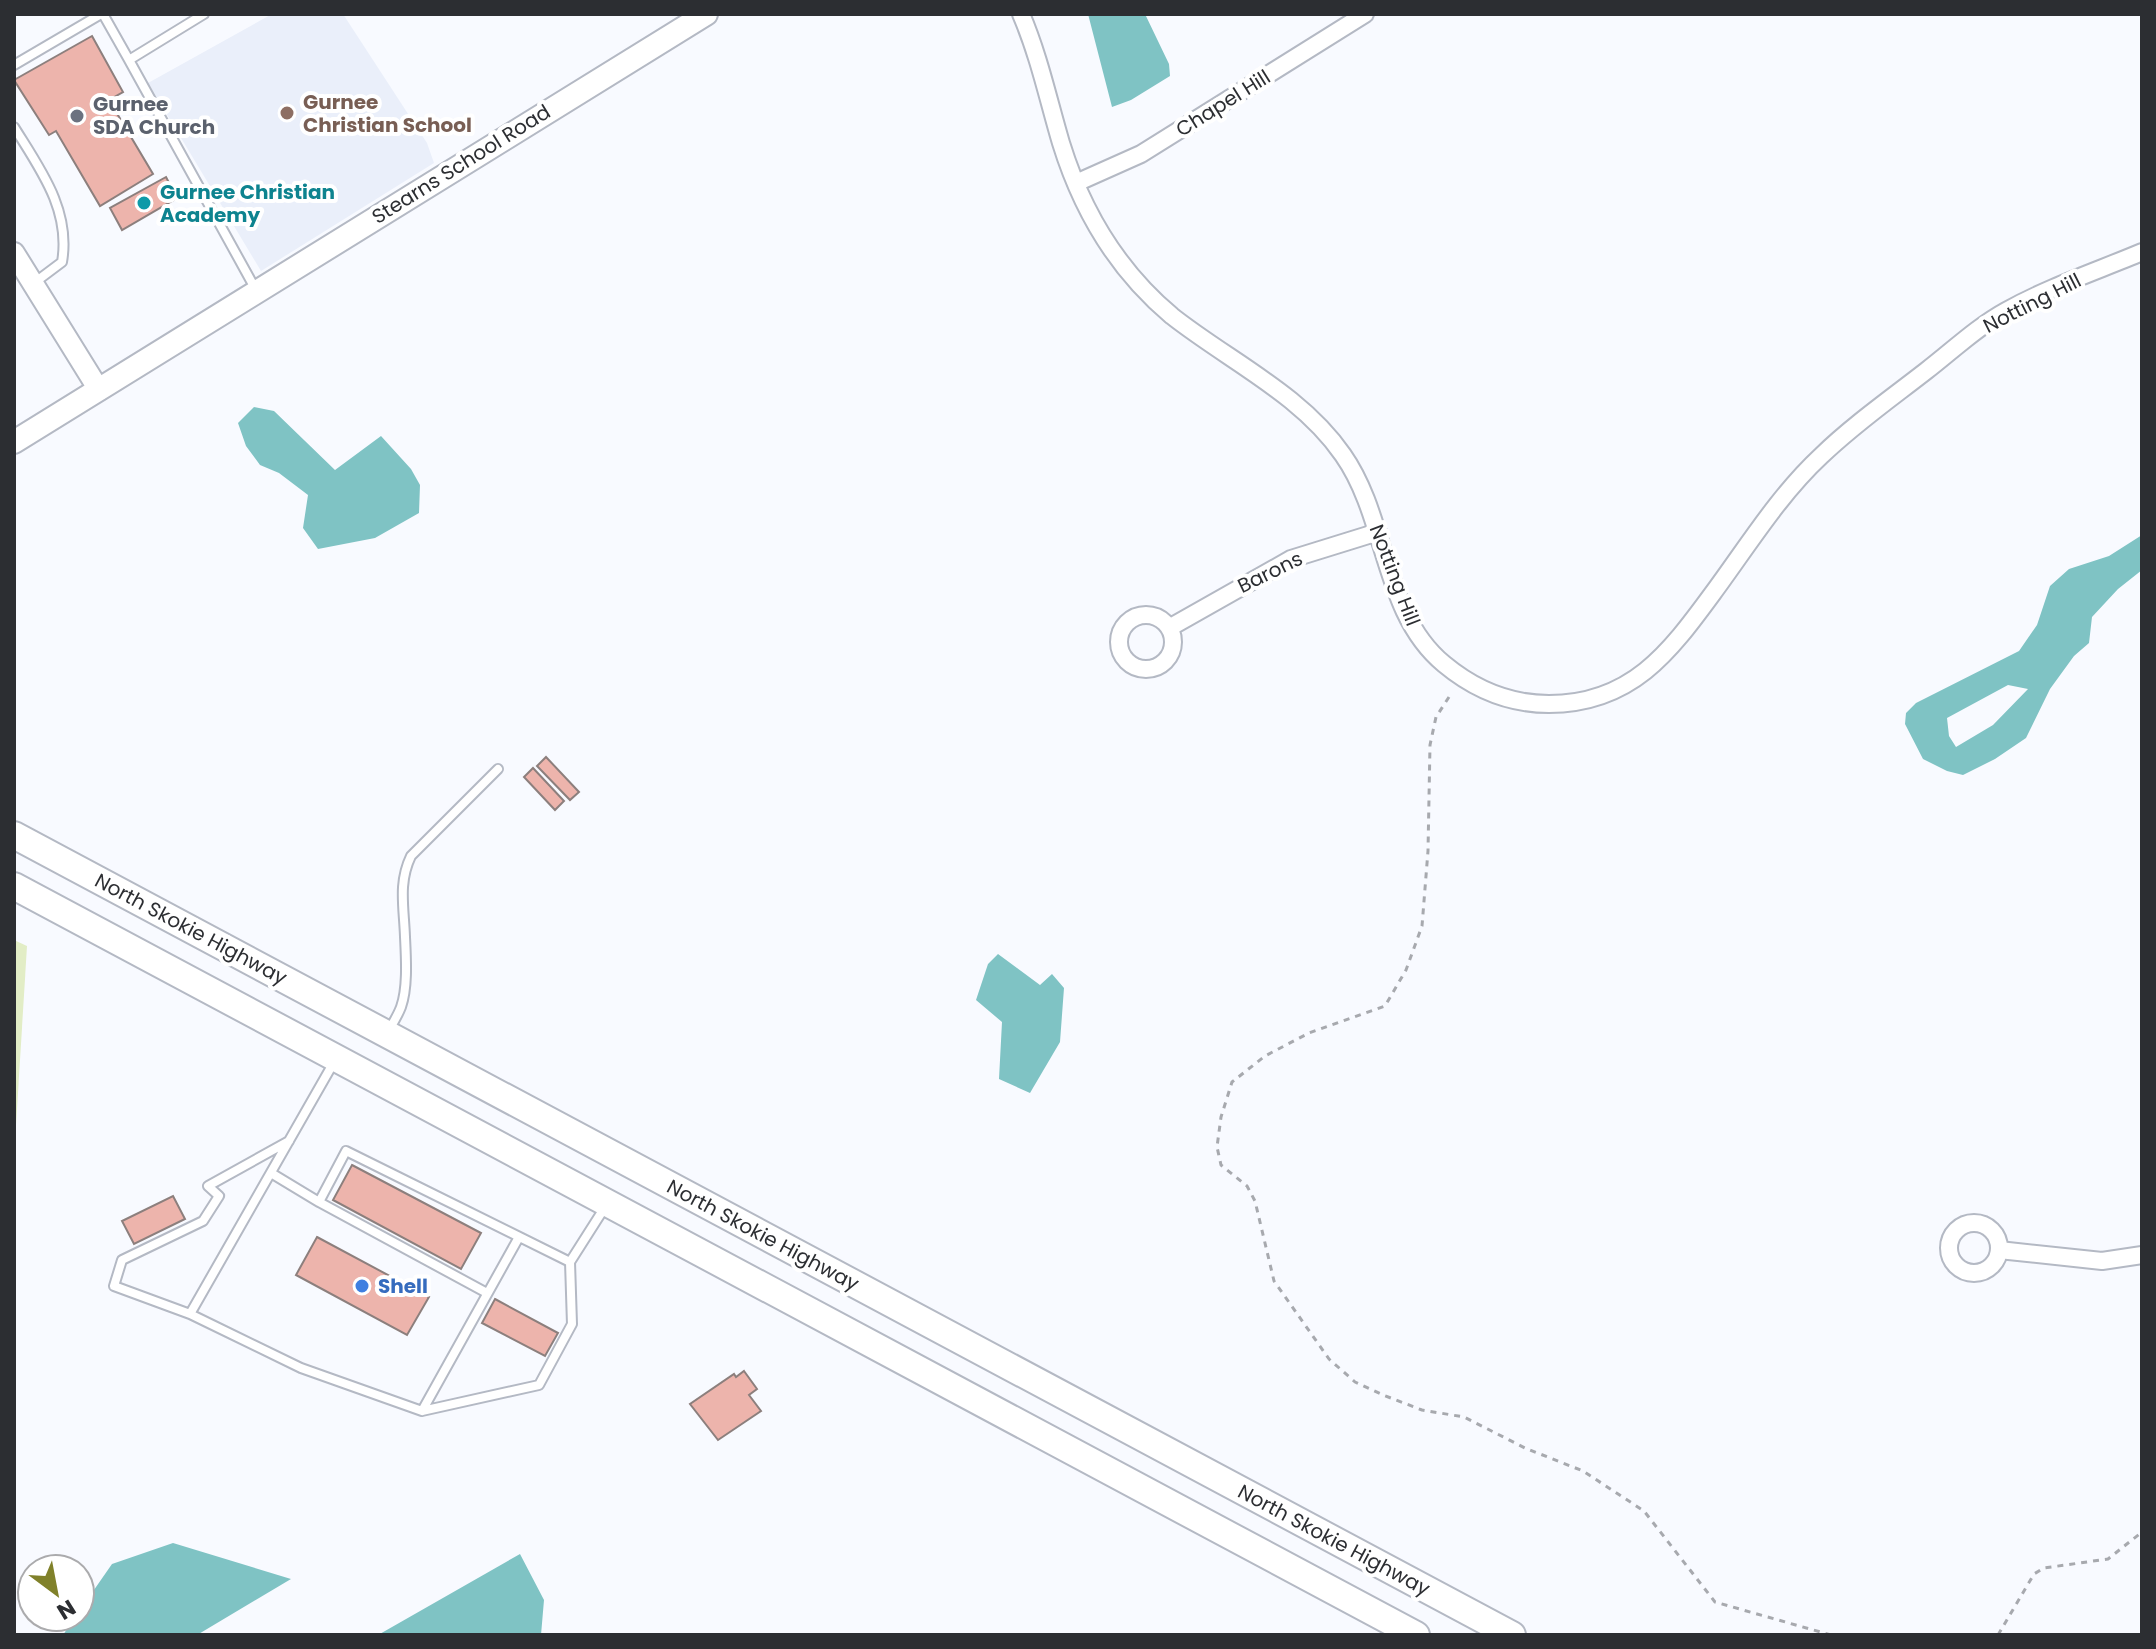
<svg xmlns="http://www.w3.org/2000/svg" width="2156" height="1649" font-family="Poppins,sans-serif">
	<rect width="100%" height="100%" fill="#f8faff"/>
	<path fill="#eaeffa" d="M272,14H343L427,143L434,163L261,271L148,83Z"/>
	<path fill="#e2edc6" d="M14,940L27,946L14,1158Z"/>
	<path fill="#7fc3c4" fill-rule="evenodd" d="M1088,14H1145L1169,64L1170,76L1131,100L1112,107Z
		M254,407L274,411L335,470L381,436L411,469L420,485L419,513L375,538L318,549L303,528L308,495L279,473L260,465L246,446L238,423Z
		M2142,535V570L2118,589L2092,617L2089,643L2074,656L2050,689L2026,738L1995,759L1963,775L1947,771L1923,759L1905,724L1906,713L1916,703L2019,651L2037,625L2050,586L2069,569L2109,556ZM2008,685L2028,689L1993,725L1956,747L1949,736L1947,718Z
		M998,954L1040,985L1052,974L1064,988L1060,1042L1030,1093L999,1079L1002,1022L976,1000L988,964Z
		M173,1543L291,1579L197,1635H63L75,1617H80V1610L112,1564Z
		M520,1554L544,1600L541,1635H378Z"/>
	<path fill="#edb4ac" stroke="#8c7f7d" stroke-width="2" d="M92,36L123,92L109,100L153,174L100,206L56,131L49,135L14,80Z
		M166,177L177,198L122,230L110,208Z
		M546,757L579,792L570,800L537,766Z
		M533,768L564,801L555,810L524,777Z
		M352,1165L481,1233L461,1269L333,1200Z
		M173,1196L185,1219L134,1244L122,1221Z
		M317,1237L429,1297L407,1335L296,1275Z
		M495,1299L558,1333L545,1356L482,1323Z
		M744,1371L757,1389L749,1395L761,1411L718,1440L690,1404L734,1374L736,1377Z"/>
	<g fill="none" stroke-linecap="round" stroke-linejoin="round">
		<g stroke="#b4b9c4" stroke-width="12">
			<path id="service" d="M103,14L129,60
				M204,14L129,60L256,290
				M14,65L101,14
				M14,127C40,169 71,210 62,262L34,283
				M389,1030C393,1023 398,1015 401,1007C408,987 406,958 405,937C404,907 398,883 411,856L498,769
				M289,1141L208,1186L219,1196L203,1221L122,1260L114,1286L190,1314L334,1062
				M271,1173L319,1202L346,1151L570,1262L605,1207
				M319,1202L487,1293
				M190,1314L301,1368L422,1411L539,1385L572,1324L570,1262
				M422,1411L519,1237"/>
		</g>
		<g stroke="#b4b9c4" stroke-width="20">
			<path id="minor" d="M1021,14C1039,56 1048,99 1061,143C1082,211 1117,270 1172,316C1229,361 1301,394 1343,455C1388,519 1382,613 1444,664C1474,689 1510,704 1549,704C1631,704 1669,653 1713,593C1747,547 1779,495 1821,456C1853,425 1890,399 1926,371C1952,351 1977,327 2006,311C2049,287 2097,271 2142,252
				M1076,183L1141,154L1365,14
				M1119 642a27 27 0 1 1 54 0a27 27 0 1 1-54 0Z
				M1169,628L1291,559L1378,532
				M1949 1248a25 25 0 1 1 50 0a25 25 0 1 1-50 0Z
				M1999,1250L2102,1261L2142,1255"/>
		</g>
		<g stroke="#b4b9c4" stroke-width="24">
			<path id="tertiary" d="M14,253L99,390"/>
		</g>
		<g stroke="#b4b9c4" stroke-width="26">
			<path id="secondary" d="M14,442L706,14"/>
		</g>
		<g stroke="#b4b9c4" stroke-width="30">
			<path id="trunk" d="M14,835L1512,1635
				M14,886L1416,1635"/>
		</g>
		<path stroke="#a7a9ae" stroke-width="3" stroke-dasharray="6 6" stroke-linecap="butt" d="M1449,697L1436,717L1430,745L1428,851L1422,926L1406,970L1385,1006L1309,1033L1265,1056L1232,1082L1221,1117L1217,1147L1221,1165L1247,1186L1255,1201L1274,1281L1329,1359L1355,1382L1383,1395L1422,1410L1464,1417L1525,1448L1583,1471L1644,1511L1715,1602L1831,1635
			M1998,1635L2034,1574L2044,1568L2108,1559L2142,1532"/>
		<use href="#service" stroke="#fff" stroke-width="8"/>
		<use href="#minor" stroke="#fff" stroke-width="16"/>
		<use href="#tertiary" stroke="#fff" stroke-width="20"/>
		<use href="#secondary" stroke="#fff" stroke-width="22"/>
		<use href="#trunk" stroke="#fff" stroke-width="26"/>
	</g>
	<circle fill="#8d6e63" stroke="#fff" stroke-width="3" cx="287" cy="113" r="8"/>
	<circle fill="#6b7280" stroke="#fff" stroke-width="3" cx="77" cy="116" r="8"/>
	<circle fill="#0f9aa8" stroke="#fff" stroke-width="3" cx="144" cy="203" r="8"/>
	<circle fill="#3f7fe0" stroke="#fff" stroke-width="3" cx="362" cy="1286" r="8"/>
	<g text-anchor="middle" stroke-width="8" stroke-linejoin="round" paint-order="stroke">
		<g font-size="20" font-weight="bold" fill="#785e54" stroke="#fff" text-anchor="start">
			<text x="303" y="109">Gurnee<tspan x="303" dy="23">Christian School</tspan></text>
		</g>
		<g font-size="20" fill="#2c2e32" stroke="#fff">
			<text transform="translate(1223 103) rotate(-32)" y="7">Chapel Hill</text>
			<text transform="translate(461 164) rotate(-32)" y="7">Stearns School Road</text>
			<text transform="translate(2032 303) rotate(-27)" y="7">Notting Hill</text>
			<text transform="translate(1270 572) rotate(-26)" y="7">Barons</text>
			<text transform="translate(1395 575) rotate(69)" y="7">Notting Hill</text>
			<text transform="translate(191 929) rotate(28)" y="7">North Skokie Highway</text>
			<text transform="translate(763 1235) rotate(28)" y="7">North Skokie Highway</text>
			<text transform="translate(1334 1540) rotate(28)" y="7">North Skokie Highway</text>
		</g>
		<g font-size="20" font-weight="bold" fill="#5b616d" stroke="#fff" text-anchor="start">
			<text x="93" y="111">Gurnee<tspan x="93" dy="23">SDA Church</tspan></text>
		</g>
		<g font-size="20" font-weight="bold" fill="#0d838f" stroke="#fff" text-anchor="start">
			<text x="160" y="199">Gurnee Christian<tspan x="160" dy="23">Academy</tspan></text>
		</g>
		<g font-size="20" font-weight="bold" fill="#366cbe" stroke="#fff" text-anchor="start">
			<text x="378" y="1293">Shell</text>
		</g>
	</g>
	<rect width="2156" height="1649" fill="none" stroke="#2c2e32" stroke-width="32"/>
	<g transform="translate(56 1593) rotate(148)"><circle r="38" fill="#ffffff" stroke="#ababad" stroke-width="2"/>
	<path d="M0-6L14 30L0 20L-14 30Z" fill="#80812a"/>
	<text y="-12" font-size="22" font-weight="bold" text-anchor="middle" fill="#2c2e32">N</text>
	</g>
</svg>
